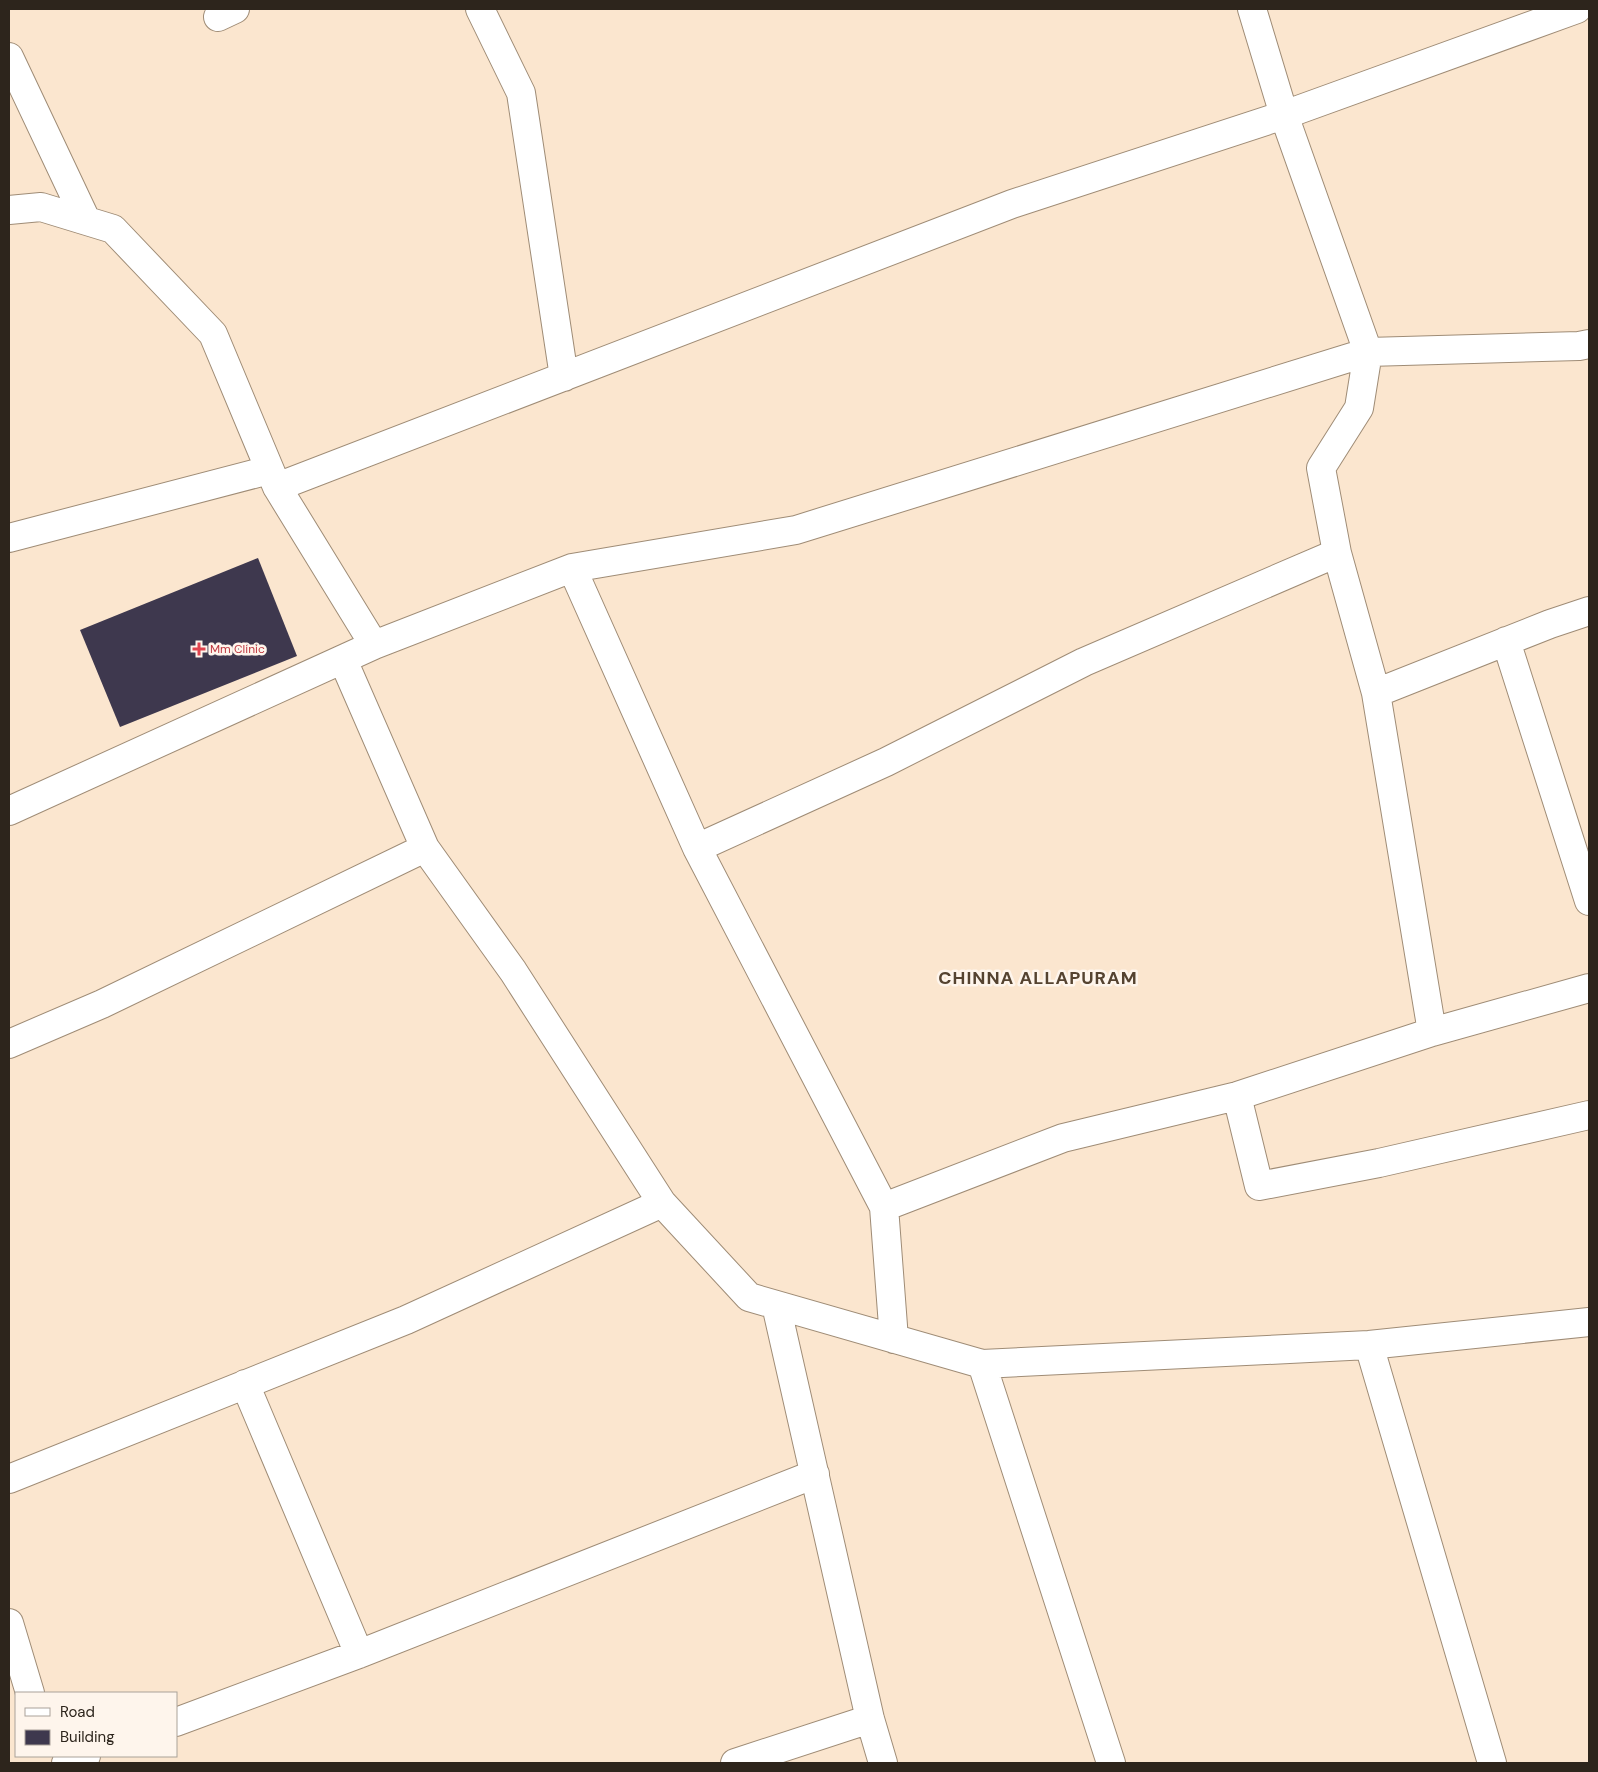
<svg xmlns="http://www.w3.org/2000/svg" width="1598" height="1772" font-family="'DM Sans',sans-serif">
	<rect width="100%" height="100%" fill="#fbe6cf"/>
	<path fill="#3e384e" d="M258,558L297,656L120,727L80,630Z"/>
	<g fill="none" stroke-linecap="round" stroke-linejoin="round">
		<g stroke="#9f8c76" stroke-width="30">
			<path id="minor" d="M480,9L521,93L564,377
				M218,17L235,9
				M9,57L86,220
				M9,210L41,207L113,229L213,334L277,487L374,645
				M277,487L1012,204L1284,115L1577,9
				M9,538L269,470
				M1337,553L1321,468L1359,408L1368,352L1579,346L1589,344
				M572,568L697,848L884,1207L894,1339
				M1506,641L1589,901
				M343,660L425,848L513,971L662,1203L749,1297L982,1364L1369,1345L1589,1322
				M1376,693L1550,624L1589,611
				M9,811L374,645L572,568L796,530L1368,352L1284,115L1252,9
				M697,848L886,762L1084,662L1337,553L1376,693L1432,1032
				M9,1044L102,1004L425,848
				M1237,1096L1259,1186L1379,1163L1589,1115
				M884,1207L1063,1138L1237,1096L1432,1032L1589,988
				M776,1305L870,1719L883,1763
				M1369,1345L1492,1763
				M982,1364L1111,1763
				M245,1384L359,1654
				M9,1479L406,1320L662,1203
				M9,1623L30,1693
				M176,1722L359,1654L815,1474
				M66,1763L86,1756
				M735,1763L870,1719"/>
		</g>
		<use href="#minor" stroke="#fff" stroke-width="28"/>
	</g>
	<path fill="#e0444e" stroke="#fef5ec" stroke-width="2" d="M196.5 641.5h5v5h5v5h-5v5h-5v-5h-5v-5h5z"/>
	<g text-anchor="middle" stroke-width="5" stroke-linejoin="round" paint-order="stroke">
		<g font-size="12" fill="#be3a42" stroke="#fef5ec" text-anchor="start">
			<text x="210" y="653">Mm Clinic</text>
		</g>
		<g font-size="18" font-weight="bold" letter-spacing="1" fill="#554330" stroke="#fef5ec">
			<text x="1038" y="984">CHINNA ALLAPURAM</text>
		</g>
	</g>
	<rect width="1598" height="1772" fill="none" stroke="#2d251c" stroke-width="20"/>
	<rect x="15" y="1692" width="162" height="65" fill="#fef5ec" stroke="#aaa299"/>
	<rect x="25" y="1708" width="25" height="8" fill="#ffffff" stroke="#aaa299"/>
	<text x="60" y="1717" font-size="15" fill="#2d251c">Road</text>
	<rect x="25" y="1730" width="25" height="15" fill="#3e384e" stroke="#aaa299"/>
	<text x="60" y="1742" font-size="15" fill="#2d251c">Building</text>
</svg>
